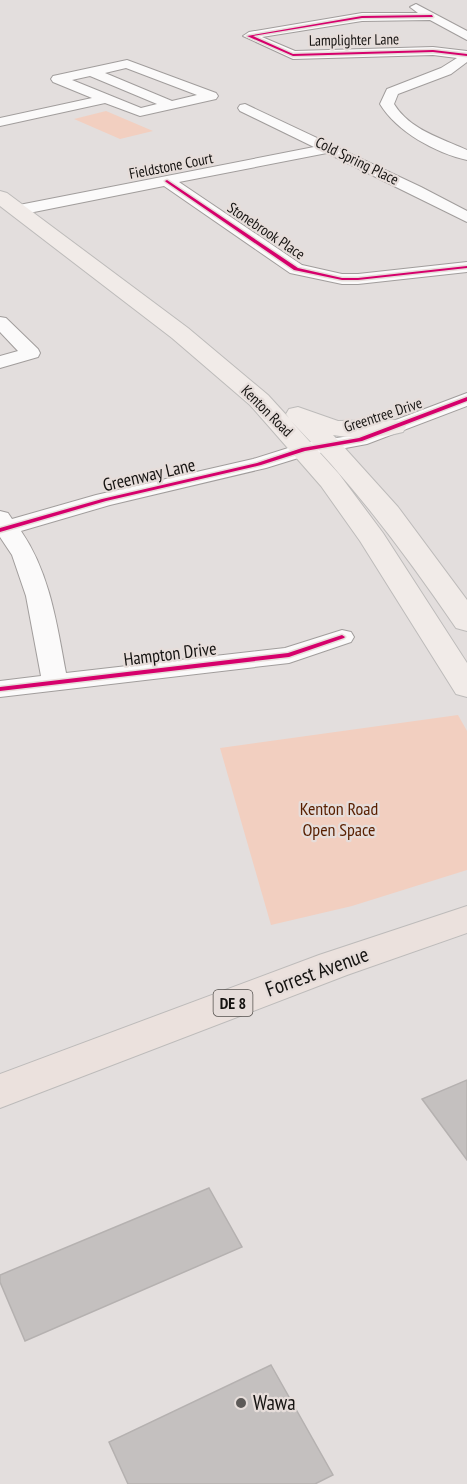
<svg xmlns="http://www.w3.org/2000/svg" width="467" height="1484" font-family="'PT Sans Narrow',sans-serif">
	<rect width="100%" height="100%" fill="#e3dedd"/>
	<path fill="#f2cfc0" d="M106,111L153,131L120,139L74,119Z
		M458,715L467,731V870L352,906L271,925L220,748Z"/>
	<path fill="#c4c0bf" stroke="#b5b1b0" stroke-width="1.5" d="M467,1080V1160L422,1099Z
		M209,1188L242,1247L25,1341L0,1282V1275Z
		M271,1365L333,1475L315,1484H128L109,1442Z"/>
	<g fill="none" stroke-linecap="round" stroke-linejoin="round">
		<g stroke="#a19d9c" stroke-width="2">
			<path id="minor" d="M416,4L467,31V40L430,20L362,21L262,37L295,51L433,47L467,51V62L451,74L398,94L394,104C410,130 441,138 467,150V160C436,153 397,132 380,104L387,89L441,68L457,58L433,55L293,59L243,36L249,32L362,13H418L410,7Z
				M127,60L216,93L218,96L216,99L140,116L105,103L0,126V118L92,98L53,82L51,79L53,76ZM126,68L197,95L172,101L105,73ZM90,76L157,104L141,108L72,80Z
				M245,104L421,187L467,211V222L327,153L179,182L302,265L342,274H358L467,262V272L358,284H342L290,273L164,186L19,215L11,210L19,205L314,147L240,111L238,108L240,105Z
				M0,317L6,318L38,349L40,353L38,357L0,368V356L18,351L0,332Z
				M467,393V406L367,444L308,455L266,468L110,505L21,531C50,573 57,625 66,673L285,648L342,630L351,632L354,637L351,642L289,663L0,697V681L41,676L26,596L12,555L0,537V511L8,513L12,519L96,495L253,459L304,443L356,435Z"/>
		</g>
		<g stroke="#bdbbba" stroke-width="2">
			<path id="major" d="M0,191L7,193L188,328L268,395L289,418L286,414L289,409L298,407L338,421L394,420L403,422L406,427L403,432C381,438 355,439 333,435L398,507L467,600V631L456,628C406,555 354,485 291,421L339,474L383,533L467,663V697L456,694L360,541L321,486L250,405L172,338L0,206Z"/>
		</g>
		<g stroke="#bdbbba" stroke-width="2">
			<path id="highway" d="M467,906V933L347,975L0,1108V1074L319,955Z"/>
		</g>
		<use href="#minor" fill="#fbfafa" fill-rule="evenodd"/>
		<use href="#major" fill="#f1ebe8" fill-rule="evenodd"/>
		<use href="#highway" fill="#ebe1dd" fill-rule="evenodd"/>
		<g stroke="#e6ddda" stroke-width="3">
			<path id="cycleway" d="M432,15L433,17L362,18L253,36L293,54L433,50L467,54V56L433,52L293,56L247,36L362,16Z
				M167,180L298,268L342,278H358L467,266V268L358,280H342L294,270L166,182L165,181Z
				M467,397V401L362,441L305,451L261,465L106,501L0,532V528L102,499L257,463L302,448L359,438Z
				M342,635L345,637L344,638L289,657L0,691V687L288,653Z"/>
		</g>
		<use href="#cycleway" fill="#d6006c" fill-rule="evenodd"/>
	</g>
	<circle fill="#5d5a58" stroke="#e6ddda" stroke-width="2" cx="241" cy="1403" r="6"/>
	<g text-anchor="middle" stroke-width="4.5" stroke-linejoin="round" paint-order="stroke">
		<g font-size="15" fill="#151311" stroke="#e6ddda">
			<text transform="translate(354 40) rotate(-1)" y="5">Lamplighter Lane</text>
			<text transform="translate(357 161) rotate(26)" y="5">Cold Spring Place</text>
			<text transform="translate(171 166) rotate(-11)" y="5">Fieldstone Court</text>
			<text transform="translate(266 231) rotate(34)" y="5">Stonebrook Place</text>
			<text transform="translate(267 411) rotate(45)" y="5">Kenton Road</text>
			<text transform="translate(383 415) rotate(-18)" y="5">Greentree Drive</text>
		</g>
		<rect fill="#e6ddda" stroke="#54504d" stroke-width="1.5" x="213.5" y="990" width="39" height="26" rx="4.5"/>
		<g font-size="16" font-weight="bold" fill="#151311">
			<text x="233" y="1009">DE 8</text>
		</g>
		<g font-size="18" fill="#151311" stroke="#e6ddda">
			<text transform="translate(149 475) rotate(-13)" y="6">Greenway Lane</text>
			<text transform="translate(170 654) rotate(-7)" y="6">Hampton Drive</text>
		</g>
		<g font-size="18" fill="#581f00" stroke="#e6ddda">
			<text x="339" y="815">Kenton Road<tspan x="339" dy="21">Open Space</tspan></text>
		</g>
		<g font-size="21" fill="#151311" stroke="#e6ddda">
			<text transform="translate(317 972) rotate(-20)" y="7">Forrest Avenue</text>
		</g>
		<g font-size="21" fill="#151311" stroke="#e6ddda" text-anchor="start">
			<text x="253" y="1410">Wawa</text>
		</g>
	</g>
</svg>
